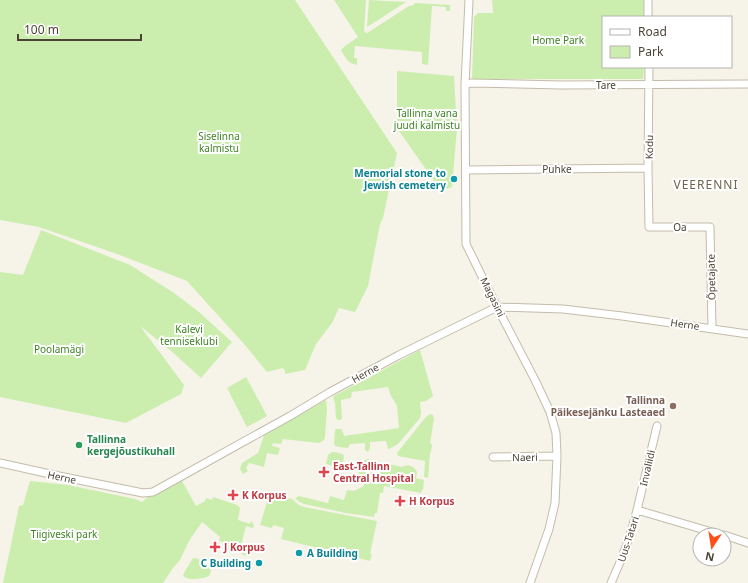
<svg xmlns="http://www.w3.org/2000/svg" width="748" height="583" font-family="'Noto Sans',sans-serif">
	<rect width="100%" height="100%" fill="#f6f3e9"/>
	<path fill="#cbeeae" d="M0,0H295L397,153L383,218L380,224L368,286L355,312L339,308L332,323L316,344L305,370L285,374V371L283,368L267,372L244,344L187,281L120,255L39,227L0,220Z
		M334,0H366L364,32L367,33L409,6C412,6 414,5 415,3L450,5V11H446V7L432,6L428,65L422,64V52L355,46L354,58H357V65C348,64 345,57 341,50L345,46L358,37Z
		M369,0L406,2L367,27Z
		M492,0H644V17H603V67H644L643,79H472L474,17L478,13H493Z
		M397,71L454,76L457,128L452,187L441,191L397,128Z
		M41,230L130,265L174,293L199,312L232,342L201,378L170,350L140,326L184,385L181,394L126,423L0,397V272L23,275Z
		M420,350L433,396L426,401L420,402L421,413L420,418L398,444L389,449H388L386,441L370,442V448L368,452L365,450V443L350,444L348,448L339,447L335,446L334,443L335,431L336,429H341L343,432L344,436L399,428L397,406L390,394L388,387L352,392L351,398L341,400L342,418L341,420H338L336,418L335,403L333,397L334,396Z
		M246,377L267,416L247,427L227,388Z
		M326,400L327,408L325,437L324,440L319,443L283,439L281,444L273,443L272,446L280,448L278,455L267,453L264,467L249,463L246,468L248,471L243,474L240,469L242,463L258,453L265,433Z
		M430,414L433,415L434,418L430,444H432C432,448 431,451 430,454C429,462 429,470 428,478L424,477L425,461L398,456L397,453L425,418Z
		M332,452H334L343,454L344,458L341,468L326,464L328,455Z
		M367,459L402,467C408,464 414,466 417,472L416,478L424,480L423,490H422L421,493L384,486L383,493H380L377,513H375L374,517L346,513L304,504L298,501L295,498L299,496L328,503L330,496L344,500L347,490L354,491L364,486V482L357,480C359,472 359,463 367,459Z
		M181,479L196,506L205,501L206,498L212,500L213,497L237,505L240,508L238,520L250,524L251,521L254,525L253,528L246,526L240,550L246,554L245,556L231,546L229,548L219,540L220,537L202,522L189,541L180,560L173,568L163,583H3L19,506L23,505L30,481L68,485L135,499L142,502L149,496Z
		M273,496L292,499L299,505L304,507L377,521L370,554H372L370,561L281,539L284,528L273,525L272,528L260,525L268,499L270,497Z
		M193,558C200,558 209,565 211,571L209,576C201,579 190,581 183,576L184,573Z"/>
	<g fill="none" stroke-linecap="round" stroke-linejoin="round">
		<g stroke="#c3bcaa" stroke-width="9">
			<path id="minor" d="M469,0L465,85L466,244L497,307L536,382L550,412L556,433L557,456L555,503L549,529L530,583
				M648,0V17
				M649,67L648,168L649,227H710L712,328
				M465,85L471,83L561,85L748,84
				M466,170L648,168
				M493,457L557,456
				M0,463L59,476L143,493L153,492L290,416L330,392L399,355L497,307L563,309L622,316L748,334
				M637,510L657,426
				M724,535L748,543
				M611,583C622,559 631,535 637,510L722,535"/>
		</g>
		<use href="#minor" stroke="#fff" stroke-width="7"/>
	</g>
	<g fill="#0f9aa8" stroke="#fff" stroke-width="1.5">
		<circle cx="454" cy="179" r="4"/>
		<circle cx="299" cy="553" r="4"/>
		<circle cx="259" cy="563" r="4"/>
	</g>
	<circle fill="#8d6e63" stroke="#fff" stroke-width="1.5" cx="673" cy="406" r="4"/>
	<circle fill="#2e9e5b" stroke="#fff" stroke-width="1.5" cx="79" cy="445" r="4"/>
	<g fill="#e0444e" stroke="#fff" stroke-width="1.5">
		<path d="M322 466h4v4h4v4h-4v4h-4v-4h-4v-4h4z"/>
		<path d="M231 489h4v4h4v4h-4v4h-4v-4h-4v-4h4z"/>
		<path d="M398 495h4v4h4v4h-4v4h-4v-4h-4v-4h4z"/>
		<path d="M213 541h4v4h4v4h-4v4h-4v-4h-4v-4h4z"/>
	</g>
	<g text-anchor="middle" stroke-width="4" stroke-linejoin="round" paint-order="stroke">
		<g font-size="10" fill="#3e8323" stroke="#fff">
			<text x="558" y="44">Home Park</text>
			<text x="427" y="117">Tallinna vana<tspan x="427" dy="12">juudi kalmistu</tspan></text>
			<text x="219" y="140">Siselinna<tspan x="219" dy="12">kalmistu</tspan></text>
			<text x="189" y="333">Kalevi<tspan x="189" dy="12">tenniseklubi</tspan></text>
			<text x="59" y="353">Poolamägi</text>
			<text x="64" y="538">Tiigiveski park</text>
		</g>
		<g font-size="10" fill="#4b4436" stroke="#fff">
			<text x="606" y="89">Tare</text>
			<text transform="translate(649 147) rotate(-89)" y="4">Kodu</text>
			<text x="557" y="173">Puhke</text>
			<text x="680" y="231">Oa</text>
			<text transform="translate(711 277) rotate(-91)" y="4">Õpetajate</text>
			<text transform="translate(493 297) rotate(64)" y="4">Magasini</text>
			<text transform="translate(685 324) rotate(8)" y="4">Herne</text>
			<text transform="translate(365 373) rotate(-29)" y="4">Herne</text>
			<text transform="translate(525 457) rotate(-1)" y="4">Naeri</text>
			<text transform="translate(647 468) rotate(-77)" y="4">Invaliidi</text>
			<text transform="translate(62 477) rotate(12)" y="4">Herne</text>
			<text transform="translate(628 539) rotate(-72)" y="4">Uus-Tatari</text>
		</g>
		<g font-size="10" font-weight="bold" fill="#0d838f" stroke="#fff" text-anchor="end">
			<text x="446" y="177">Memorial stone to<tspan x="446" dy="12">Jewish cemetery</tspan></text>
			<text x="307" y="557" text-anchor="start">A Building</text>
			<text x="251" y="567">C Building</text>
		</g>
		<g font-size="10" font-weight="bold" fill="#785e54" stroke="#fff" text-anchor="end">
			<text x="665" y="404">Tallinna<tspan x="665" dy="12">Päikesejänku Lasteaed</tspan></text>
		</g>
		<g font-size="10" font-weight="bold" fill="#27864d" stroke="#fff" text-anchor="start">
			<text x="87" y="443">Tallinna<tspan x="87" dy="12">kergejõustikuhall</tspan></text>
		</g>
		<g font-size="10" font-weight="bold" fill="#be3a42" stroke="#fff" text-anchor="start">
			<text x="333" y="470">East-Tallinn<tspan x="333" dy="12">Central Hospital</tspan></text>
			<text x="242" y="499">K Korpus</text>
			<text x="409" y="505">H Korpus</text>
			<text x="224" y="551">J Korpus</text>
		</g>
		<g font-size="12" letter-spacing="1" fill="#6f644c" stroke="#fff">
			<text x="706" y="189">VEERENNI</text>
		</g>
	</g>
	<rect x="602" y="16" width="130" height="52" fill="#ffffff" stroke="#b7b4af"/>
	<rect x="610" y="29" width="20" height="6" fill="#ffffff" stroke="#b7b4af"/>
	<text x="638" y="36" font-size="12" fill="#4b4436">Road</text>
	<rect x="610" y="46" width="20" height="12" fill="#cbeeae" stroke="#b7b4af"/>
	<text x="638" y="56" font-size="12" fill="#4b4436">Park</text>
	<g transform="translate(712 547) rotate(192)"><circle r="19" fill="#ffffff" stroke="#b7b4af"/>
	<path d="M0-3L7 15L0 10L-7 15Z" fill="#ff4f17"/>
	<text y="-6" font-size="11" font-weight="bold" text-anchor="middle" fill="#4b4436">N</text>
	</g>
	<path d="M18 34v6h123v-6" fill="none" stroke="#4b4436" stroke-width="2"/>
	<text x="24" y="34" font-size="12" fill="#4b4436" stroke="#ffffff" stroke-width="3" paint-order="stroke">100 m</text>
</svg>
